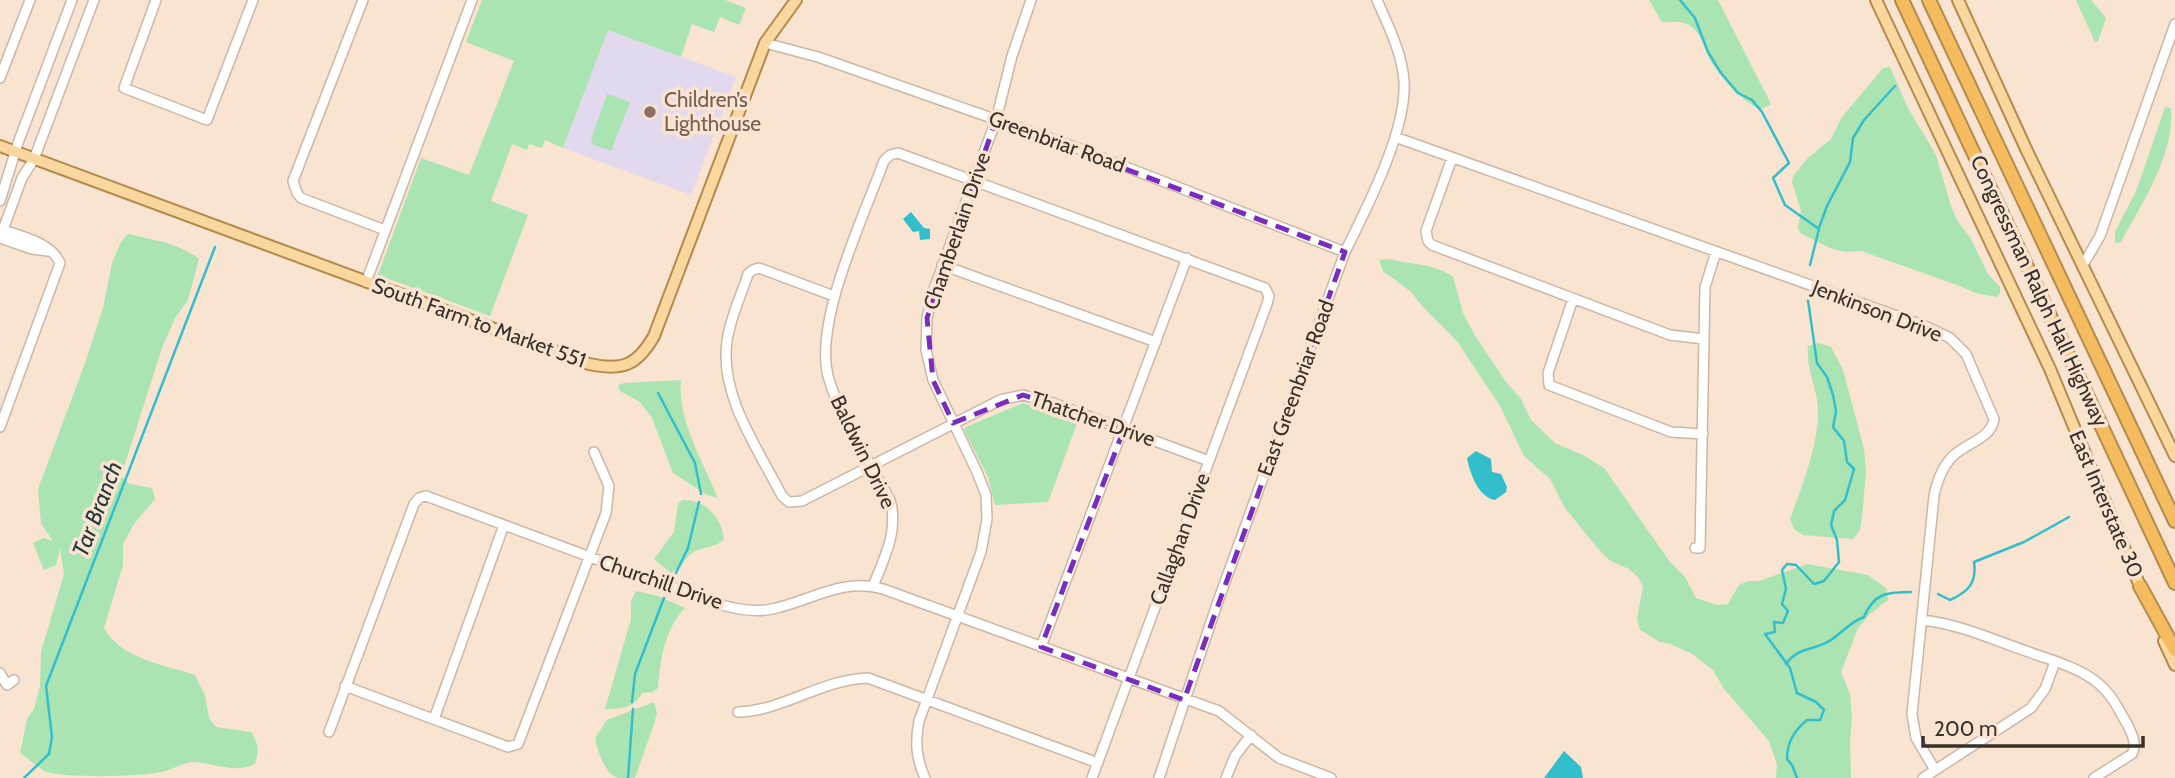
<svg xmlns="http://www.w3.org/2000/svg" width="2175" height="778" font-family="Cabin,sans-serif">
	<rect width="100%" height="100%" fill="#f9e3d1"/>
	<path fill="#e2d9ee" d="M608,30L736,77L691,195L563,148Z"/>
	<path fill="#aae4b3" d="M482,0H725L746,8L739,25L720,17L714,32L692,24L681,57L608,30L563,148L545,140L542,148L529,144L527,150L512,144L491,201L528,215L490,316L378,275L421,158L469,175L514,61L466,42Z
		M1649,0H1718L1771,104L1760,110C1740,99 1724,81 1712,63C1704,51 1701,27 1684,23C1677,21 1669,23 1662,22Z
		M2076,0H2091L2106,18L2098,41L2095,42Z
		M1890,67L1908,108L1936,155L1951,206L1958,222L1970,237L1988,274L2000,287V293L1997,297L1975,293L1960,286L1861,251L1845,252L1830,248L1800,233L1798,228L1801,211L1792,182L1793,176L1808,158L1831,139L1842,117L1883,68Z
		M607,94L630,102L611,151L594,145L591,140Z
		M2165,107L2171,108C2175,154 2142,203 2121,242L2115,243V232L2137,189Z
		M128,234C153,240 179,243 199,259L188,300L175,318L162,348L121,476L130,484L152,488L155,499L134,524L123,544V565L104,628C119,658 165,665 195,675L205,695L209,718L216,727L251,732C259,744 259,750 255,764C233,774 215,763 193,762C183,762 172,770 162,772C135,777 70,778 46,772C37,767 29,759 20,753L27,719L34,709L40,686L41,652L64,574L60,549L56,565L44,570L33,543L44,538L53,541L41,524L38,489L85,363L103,308L112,263L121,242Z
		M1390,259C1411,265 1435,263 1453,277L1463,313L1474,334L1506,382L1521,399L1531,420L1555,443L1585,456L1604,468L1670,562L1685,577L1696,598L1717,605L1728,604L1739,585L1748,581H1759L1807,564L1868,575L1886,588L1888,600L1870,614L1858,628L1841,672L1850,694L1852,718L1850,740L1851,778H1776L1777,764L1769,741L1724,689L1713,670L1692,654L1671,644L1660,642L1640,630L1637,619L1643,587L1638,577L1629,569L1609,560L1594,544L1565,508L1550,479L1524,456L1500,406L1457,341L1424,308L1410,291L1383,271L1379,260Z
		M1819,343L1831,347L1843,370L1864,449L1866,471L1862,518L1860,530L1853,539L1803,535L1794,529L1790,519C1802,487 1823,434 1817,400C1814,382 1806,364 1808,346Z
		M681,380C677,419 703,462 718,498L707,495L673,473L652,418L640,402L620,391L618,385L624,383Z
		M1023,403L1078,421L1048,502L995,505L988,477L964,430L966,427Z
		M682,500C705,499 722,518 724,539C717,548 702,546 692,553C684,559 680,569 671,573L654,559L674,532L678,504Z
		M636,591L658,596L685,608C665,628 660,660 658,688L653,692L642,693C636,708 619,709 605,709L631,619V601Z
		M654,702L657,713L654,724L635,778C630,778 623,778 618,778C605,775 597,749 595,738L607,720Z"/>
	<path fill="#32becb" d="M911,212L924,228L930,229V239L920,240L919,231L913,232L903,219Z
		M1476,451L1491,459L1492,472L1501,474L1507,487L1506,492L1495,500C1478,497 1470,473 1467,458Z
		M1564,751L1581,767L1583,778H1544Z"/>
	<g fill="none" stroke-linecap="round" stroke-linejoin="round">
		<path stroke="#32becb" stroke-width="2.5" d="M1680,0L1695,18L1708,52L1721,73L1738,93L1752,100L1762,112L1789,163L1773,178L1785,205L1819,229L1810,265
			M1819,228L1827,206L1850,162L1853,138L1864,120L1895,86
			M658,393L695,463L701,494
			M675,575L688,548L699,502
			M1938,594L1950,600C1968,592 1977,583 1974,562L2024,542L2069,517
			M1786,664C1799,646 1814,651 1831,640C1843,632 1850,622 1864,617C1874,593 1887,592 1911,592
			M632,702L635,674L664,598
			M24,778L49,754L52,737L46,686L215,247
			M628,778L633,709
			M1797,778L1792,765L1787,759C1787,742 1794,731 1807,720H1820L1824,710L1816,702L1797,693L1790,668L1765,634L1775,632L1774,622L1783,623L1788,611L1782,604L1786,589L1782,570L1787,564L1796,565L1814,584L1824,581L1839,562L1837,540L1831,525L1834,511L1845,500L1854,469L1847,462L1844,441L1833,427L1836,411L1833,395L1827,377L1817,363L1808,300"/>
		<g stroke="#ccb7a6" stroke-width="12">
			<path id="minor" d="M156,0L124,88L207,120L253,0
				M363,0L293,181L297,193L301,198L385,230
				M765,43L818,57L1077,148L1345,252
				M0,78L30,0
				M1395,137L1925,326L1950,338L1966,354L1994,419C1991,439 1966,443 1953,456C1942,467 1937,481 1934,496L1912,714L1916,738L1935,770
				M1452,158L1426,231L1428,241L1432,245L1670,335L1704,339
				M0,201L18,143L72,0
				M0,229C20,236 51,242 60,263L0,427
				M0,238L22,178L34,159L94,0
				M0,238L32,249L48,251
				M942,265L1156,342
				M2083,265L2100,236L2175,24
				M366,282L472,0
				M834,296L759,268L753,270L748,274C741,296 730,318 727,341C719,396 759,450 782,496L789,502L802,501L1000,400L1023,395L1050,402L1209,461
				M1573,299L1548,373L1549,385L1671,432L1703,434
				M1695,548H1700L1705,287L1716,252
				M873,586C884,559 899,530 890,500C871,465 838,414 828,376C814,320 864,216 884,161L890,155L898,153L1265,288L1269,296L1267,304L1092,778
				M1922,620C1959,624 1991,639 2026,651C2050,660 2079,667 2099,684C2112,695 2119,710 2127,724C2132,734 2137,743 2132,754L2094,778
				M1041,647L1187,258
				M0,673L7,685L14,680
				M345,686L508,747L518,744L606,513L609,486L594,452
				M738,712C783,711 822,679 868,678L1098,763
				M434,719L504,525
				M329,732L414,504L419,498L426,496L698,597C721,606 748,614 772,609C811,601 843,577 883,589L1219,711L1279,758L1331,778
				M925,778C916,758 915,742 919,721L981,552L987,519L986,495L977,472L933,380L926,350L927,318L934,289L996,120L1012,56L1031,0
				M1159,778L1217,604L1345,252C1367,207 1407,131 1404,81C1402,53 1388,25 1377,0
				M1226,778L1235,756L1251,735
				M1923,778L2031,708L2045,689L2055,662"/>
		</g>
		<g stroke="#b38b4c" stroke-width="14">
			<path id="major" d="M1876,0L2050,369L2142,591
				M1958,0L2027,151L2175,456
				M0,146L589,364C622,371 637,366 654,336L765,43L796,0
				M2164,641L2175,665"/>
		</g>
		<g stroke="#b38b4c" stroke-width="16">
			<path id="highway" d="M1902,0L2175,583
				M1929,0L2175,521
				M2140,586L2175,650"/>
		</g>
		<use href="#minor" stroke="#fff" stroke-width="9"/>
		<use href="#major" stroke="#f9d79f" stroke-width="10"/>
		<use href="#highway" stroke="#f5bc5f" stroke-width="12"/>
	</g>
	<path fill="none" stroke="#7b2cbf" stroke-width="5" stroke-dasharray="14 9" stroke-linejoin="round" d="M996,120L1345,252L1184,700L1041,647L1124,429L1023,395L953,423L933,380L927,318Z"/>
	<circle fill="#8d6e63" stroke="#f9e3d1" stroke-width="2.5" cx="650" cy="112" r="7"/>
	<g text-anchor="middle" stroke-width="7" stroke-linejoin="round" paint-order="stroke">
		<g font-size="21" fill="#785e54" stroke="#f9e3d1" text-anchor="start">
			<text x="664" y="107">Children’s<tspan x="664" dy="24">Lighthouse</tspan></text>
		</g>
		<g font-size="21" fill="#39312a" stroke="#f9e3d1">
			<text transform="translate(1057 142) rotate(20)" y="7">Greenbriar Road</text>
			<text transform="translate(957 231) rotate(-71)" y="7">Chamberlain Drive</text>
			<text transform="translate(2039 291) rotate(65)" y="7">Congressman Ralph Hall Highway</text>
			<text transform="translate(1877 311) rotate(21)" y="7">Jenkinson Drive</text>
			<text transform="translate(479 323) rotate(20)" y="7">South Farm to Market 551</text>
			<text transform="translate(1296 388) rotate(-70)" y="7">East Greenbriar Road</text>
			<text transform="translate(1093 419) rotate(19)" y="7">Thatcher Drive</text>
			<text transform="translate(863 452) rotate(64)" y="7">Baldwin Drive</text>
			<text transform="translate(2106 504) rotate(67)" y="7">East Interstate 30</text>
			<text transform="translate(1180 539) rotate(-70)" y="7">Callaghan Drive</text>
			<text transform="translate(661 582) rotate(19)" y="7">Churchill Drive</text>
		</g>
		<g font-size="23" font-style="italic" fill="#23393c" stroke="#f9e3d1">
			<text transform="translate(97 509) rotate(-69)" y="8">Tar Branch</text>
		</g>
	</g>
	<path d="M1923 736v10h220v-10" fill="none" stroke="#39312a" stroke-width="3.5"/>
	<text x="1934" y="736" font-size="21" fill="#39312a" stroke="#f9e3d1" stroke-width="5" paint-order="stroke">200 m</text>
</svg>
